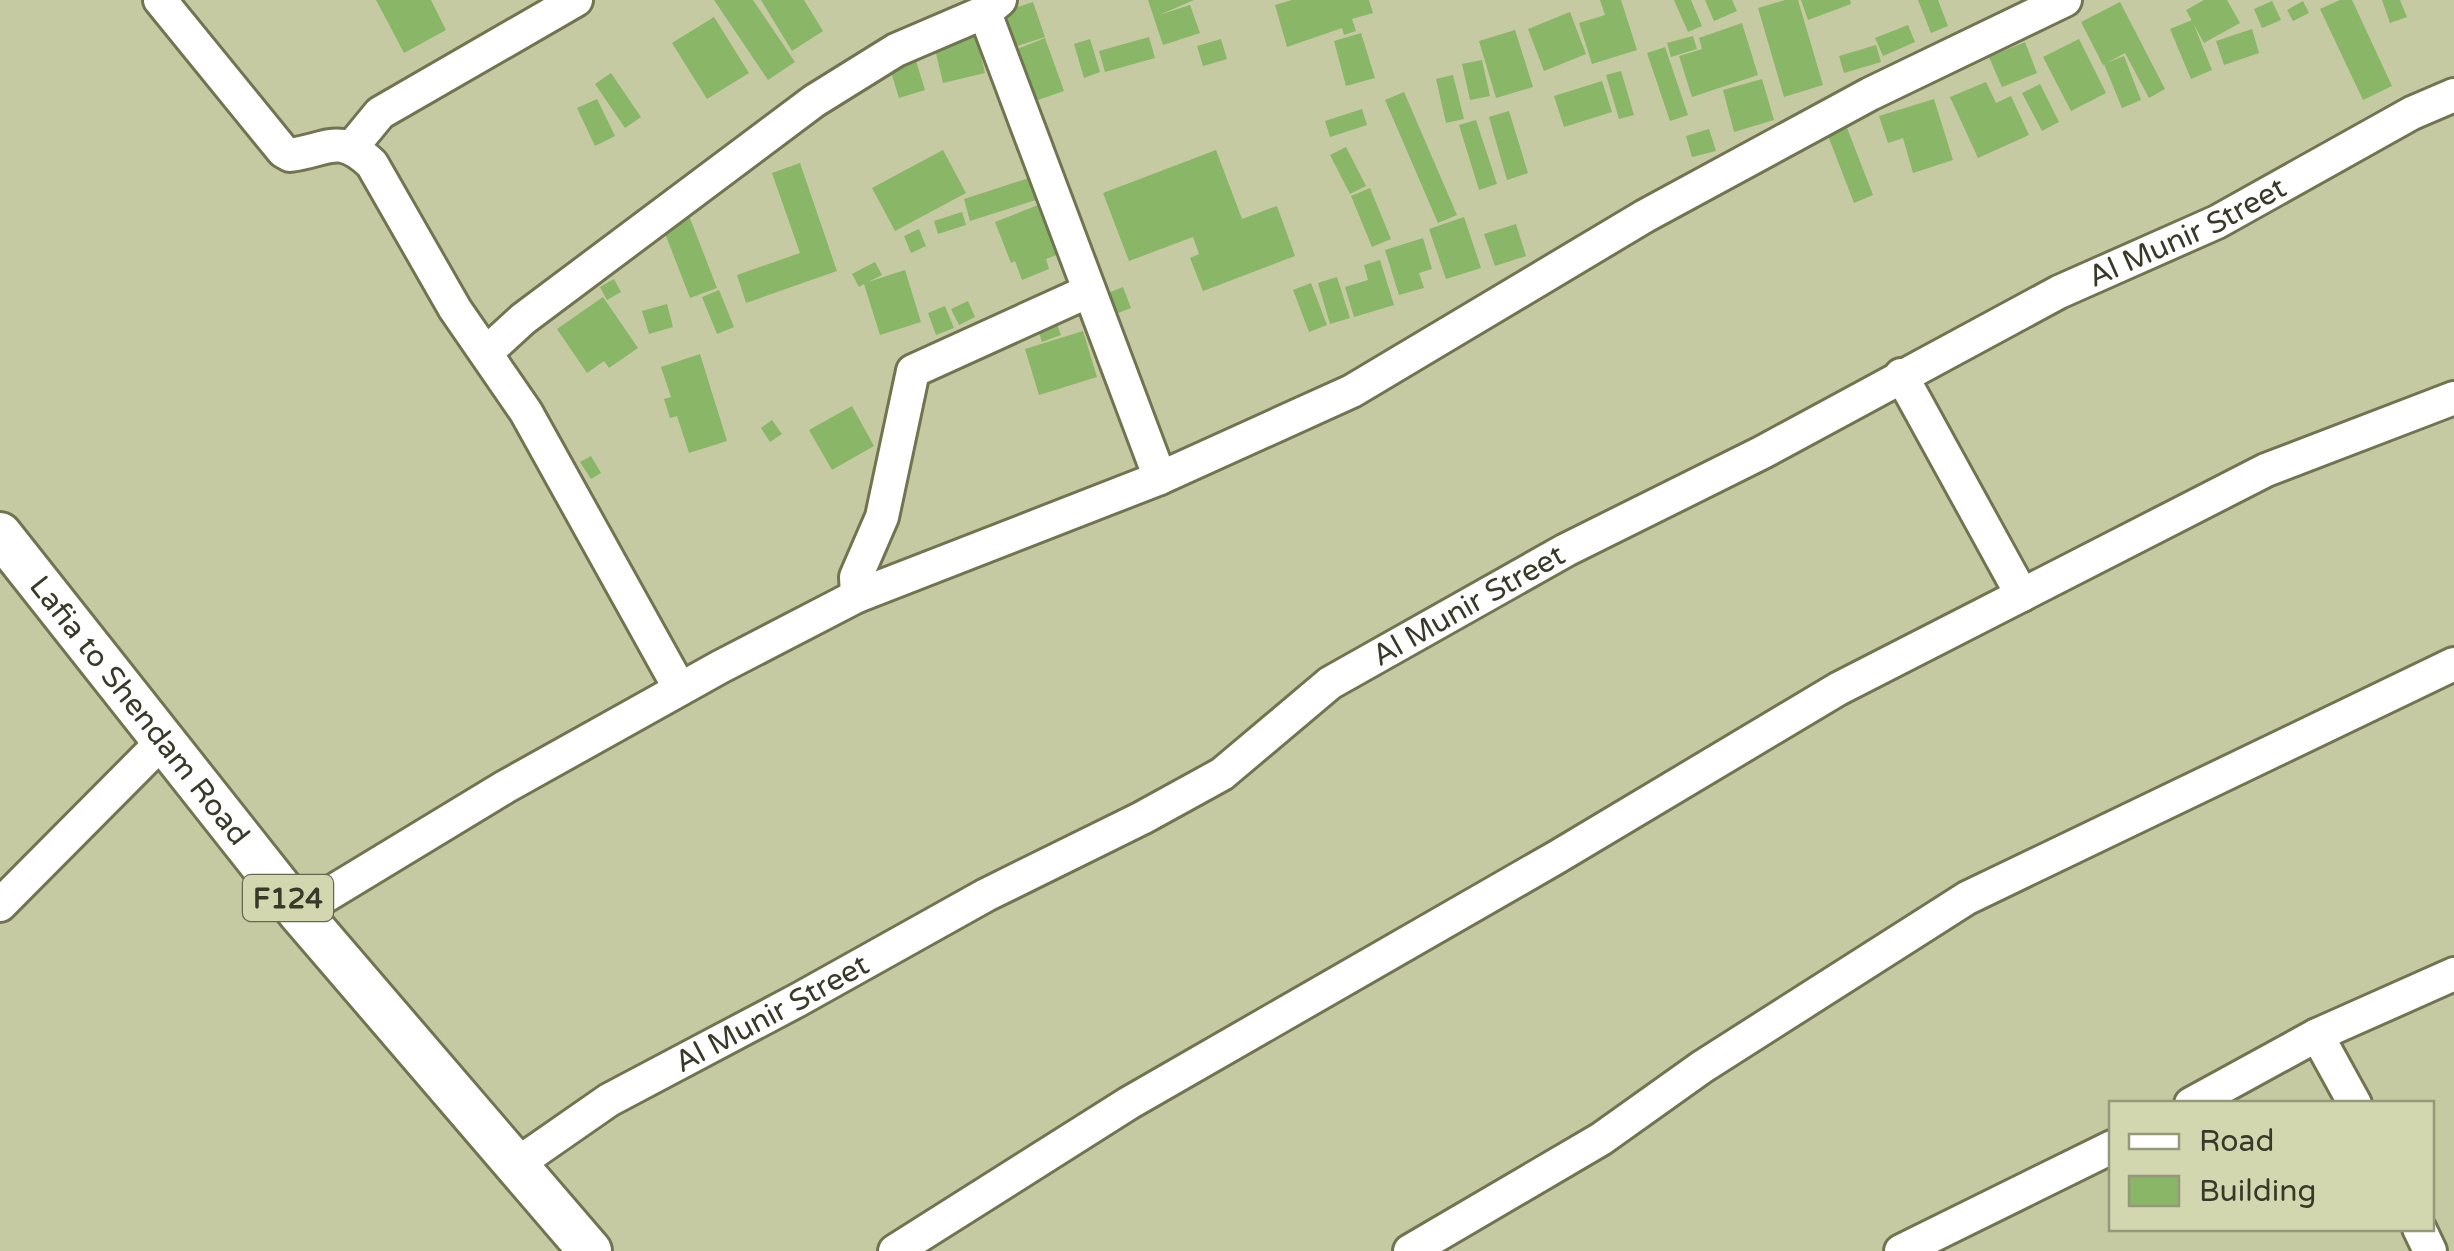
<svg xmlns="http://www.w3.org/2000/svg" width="2454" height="1251" font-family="'Varela Round',sans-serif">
	<rect width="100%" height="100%" fill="#c6caa3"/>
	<path fill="#89b667" d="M376,0H431L446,30L404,53Z
		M714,0H753L795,62L768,80Z
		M761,0H804L823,31L792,51Z
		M1148,0H1194L1159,15L1190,5L1200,33L1163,45Z
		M1292,0H1369L1373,13L1352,19L1356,31L1344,35L1342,28L1287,47L1275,5Z
		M1600,0H1621L1637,50L1592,64L1579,23L1605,15Z
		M1674,0H1691L1702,26L1688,32Z
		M1705,0H1732L1737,11L1714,21Z
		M1785,0H1798L1823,85L1784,97L1758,8Z
		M1801,0H1850L1851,4L1808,20Z
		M1918,0H1938L1948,26L1931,33Z
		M2204,0H2227L2240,23L2204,43L2186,10Z
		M2340,0H2352L2392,86L2363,100L2320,9Z
		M2382,0H2400L2407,17L2390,23Z
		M2272,1L2281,20L2262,28L2254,9Z
		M2303,1L2309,13L2293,21L2287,10Z
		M1033,2L1045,37L1005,50L993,15Z
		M2120,2L2165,89L2149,98L2125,53L2103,65L2081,22Z
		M1570,12L1586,54L1544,71L1528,29Z
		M714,17L749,73L707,99L672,43Z
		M2192,20L2212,70L2191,79L2170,29Z
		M1742,23L1758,75L1692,97L1679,56L1702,49L1699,38Z
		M1908,25L1915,42L1883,56L1875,38Z
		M2252,29L2259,53L2224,65L2216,41Z
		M1515,30L1533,87L1496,98L1479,41Z
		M1361,33L1375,78L1346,86L1334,41Z
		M976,35L985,73L943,83L934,45Z
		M1693,36L1697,49L1671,57L1667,43Z
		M1149,37L1155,58L1105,72L1099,51Z
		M1045,38L1064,91L1035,101L1023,68L1012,72L1005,54Z
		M1090,39L1100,72L1084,78L1074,44Z
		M1221,39L1227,59L1203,66L1197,46Z
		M2079,39L2106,93L2071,111L2043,57Z
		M2025,42L2037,73L2002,87L1989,57Z
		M1876,45L1881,62L1844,73L1839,56Z
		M1665,47L1688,115L1670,121L1647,53Z
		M913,51L925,90L899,98L887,59Z
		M2124,56L2141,100L2122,108L2104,64Z
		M1482,60L1490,96L1470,100L1462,64Z
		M1621,71L1634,115L1619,119L1606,75Z
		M611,73L641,117L625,128L595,84Z
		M1453,75L1464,119L1446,123L1436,79Z
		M1762,79L1774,120L1734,132L1723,90Z
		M1602,81L1612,112L1564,127L1554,96Z
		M1986,82L1996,103L2011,96L2029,135L1978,158L1950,97Z
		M2040,84L2059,122L2042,131L2022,93Z
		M1404,92L1457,215L1438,223L1385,100Z
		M597,99L615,136L595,146L577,108Z
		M1934,99L1953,160L1913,173L1903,138L1888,143L1879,116Z
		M1362,109L1367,125L1330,137L1325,121Z
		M1509,111L1528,173L1507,180L1489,117Z
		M1476,120L1497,184L1479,190L1459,125Z
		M1844,120L1873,195L1854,203L1825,128Z
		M1709,129L1716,151L1692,157L1686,136Z
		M1346,147L1366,186L1350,194L1330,155Z
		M943,150L966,193L895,231L872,188Z
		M1216,150L1242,219L1277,206L1295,256L1203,291L1190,258L1199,254L1193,237L1129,261L1103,193Z
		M800,163L837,271L746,303L737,275L800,253L772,173Z
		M1029,178L1036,200L970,221L964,199Z
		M1370,188L1391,239L1372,247L1351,196Z
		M1038,205L1057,255L1046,259L1049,269L1022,280L1015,261L1011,263L995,222Z
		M962,212L966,225L938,234L934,221Z
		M688,213L717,288L690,298L661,223Z
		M1464,217L1481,268L1446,279L1429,229Z
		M1516,224L1526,256L1495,266L1484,234Z
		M919,229L926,246L911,253L904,236Z
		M1423,238L1432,269L1419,273L1424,288L1399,295L1385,250Z
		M1380,260L1394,305L1354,317L1345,287L1368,280L1364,265Z
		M875,262L882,275L868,282L905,270L921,322L880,335L864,284L859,287L852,274Z
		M1337,277L1350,318L1330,324L1318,283Z
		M614,279L621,292L607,300L600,287Z
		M1311,283L1327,325L1309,332L1293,290Z
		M1123,287L1131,308L1113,315L1105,294Z
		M719,290L734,327L717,334L702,297Z
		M603,297L638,348L609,368L604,361L587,373L557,329Z
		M968,301L975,317L959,325L951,309Z
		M667,304L673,327L649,334L642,311Z
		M945,306L954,328L936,335L928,313Z
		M1057,324L1061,335L1042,342L1038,330Z
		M1083,331L1097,377L1039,395L1025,349Z
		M700,354L727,441L689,453L677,416L670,418L664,399L671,397L661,367Z
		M852,406L874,446L832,470L809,430Z
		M772,420L782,434L770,442L761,428Z
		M591,456L601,473L591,479L580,462Z"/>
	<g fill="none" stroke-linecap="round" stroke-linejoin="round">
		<g stroke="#707450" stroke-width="38">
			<g id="minor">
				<path d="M160,0L283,151L290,155C329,150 338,132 372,164L455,309L526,412L680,689"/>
				<path d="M1000,0L987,11L988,21L1160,478"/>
				<path d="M352,147L380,113L576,0"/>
				<path d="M487,352L523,319L814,101L896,50L987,11"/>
				<path d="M1901,375L2022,595"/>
				<path d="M857,596L856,577L882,517L913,371L1089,291"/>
				<path d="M0,905L162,742"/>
				<path d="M299,912L505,787L720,667L857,596L1160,478L1352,391L1645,216L1870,94L2065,0"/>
				<path d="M2317,1035L2355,1104"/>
				<path d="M2191,1104L2317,1035L2454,974"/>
				<path id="s1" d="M514,1166L609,1100L798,1000L986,895L1142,818L1222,774L1330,683L1566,550L1763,452L2059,292L2217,222L2412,113L2454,95"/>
				<path d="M2419,1228L2430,1251"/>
				<path d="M895,1251L1129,1103L1557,857L1838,689L2266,470L2454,398"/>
				<path d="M1410,1251L1601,1139L1702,1067L1967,898L2454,664"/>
				<path d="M1901,1251L2112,1147"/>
			</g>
		</g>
		<g stroke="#707450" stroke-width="48">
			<g id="major">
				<path id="s2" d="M0,534L299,912L590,1251"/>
			</g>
		</g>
		<use href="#minor" stroke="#fff" stroke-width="32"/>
		<use href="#major" stroke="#fff" stroke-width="42"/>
	</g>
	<g text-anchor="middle" stroke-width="8" stroke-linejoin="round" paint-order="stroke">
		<rect fill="#d3d7b0" stroke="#666852" stroke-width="2.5" x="243" y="875" width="90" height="46" rx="8"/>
		<g font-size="28" font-weight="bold" fill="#383929">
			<text x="288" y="908">F124</text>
		</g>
		<g font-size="30" fill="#383929" stroke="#d3d7b0">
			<text dy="10" stroke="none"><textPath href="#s1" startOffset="1920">Al Munir Street</textPath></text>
			<text dy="10" stroke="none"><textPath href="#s1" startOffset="1110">Al Munir Street</textPath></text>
			<text dy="10" stroke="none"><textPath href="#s2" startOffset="225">Lafia to Shendam Road</textPath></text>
			<text dy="10" stroke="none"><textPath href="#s1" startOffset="300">Al Munir Street</textPath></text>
		</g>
	</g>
	<rect x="2109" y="1101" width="325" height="130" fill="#d3d7b0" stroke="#95987a" stroke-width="2.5"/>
	<rect x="2129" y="1134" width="50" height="15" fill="#ffffff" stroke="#95987a" stroke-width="2.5"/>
	<text x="2199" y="1151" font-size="30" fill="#383929">Road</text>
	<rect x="2129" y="1176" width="50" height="30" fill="#89b667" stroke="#95987a" stroke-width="2.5"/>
	<text x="2199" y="1201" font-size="30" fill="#383929">Building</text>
</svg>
